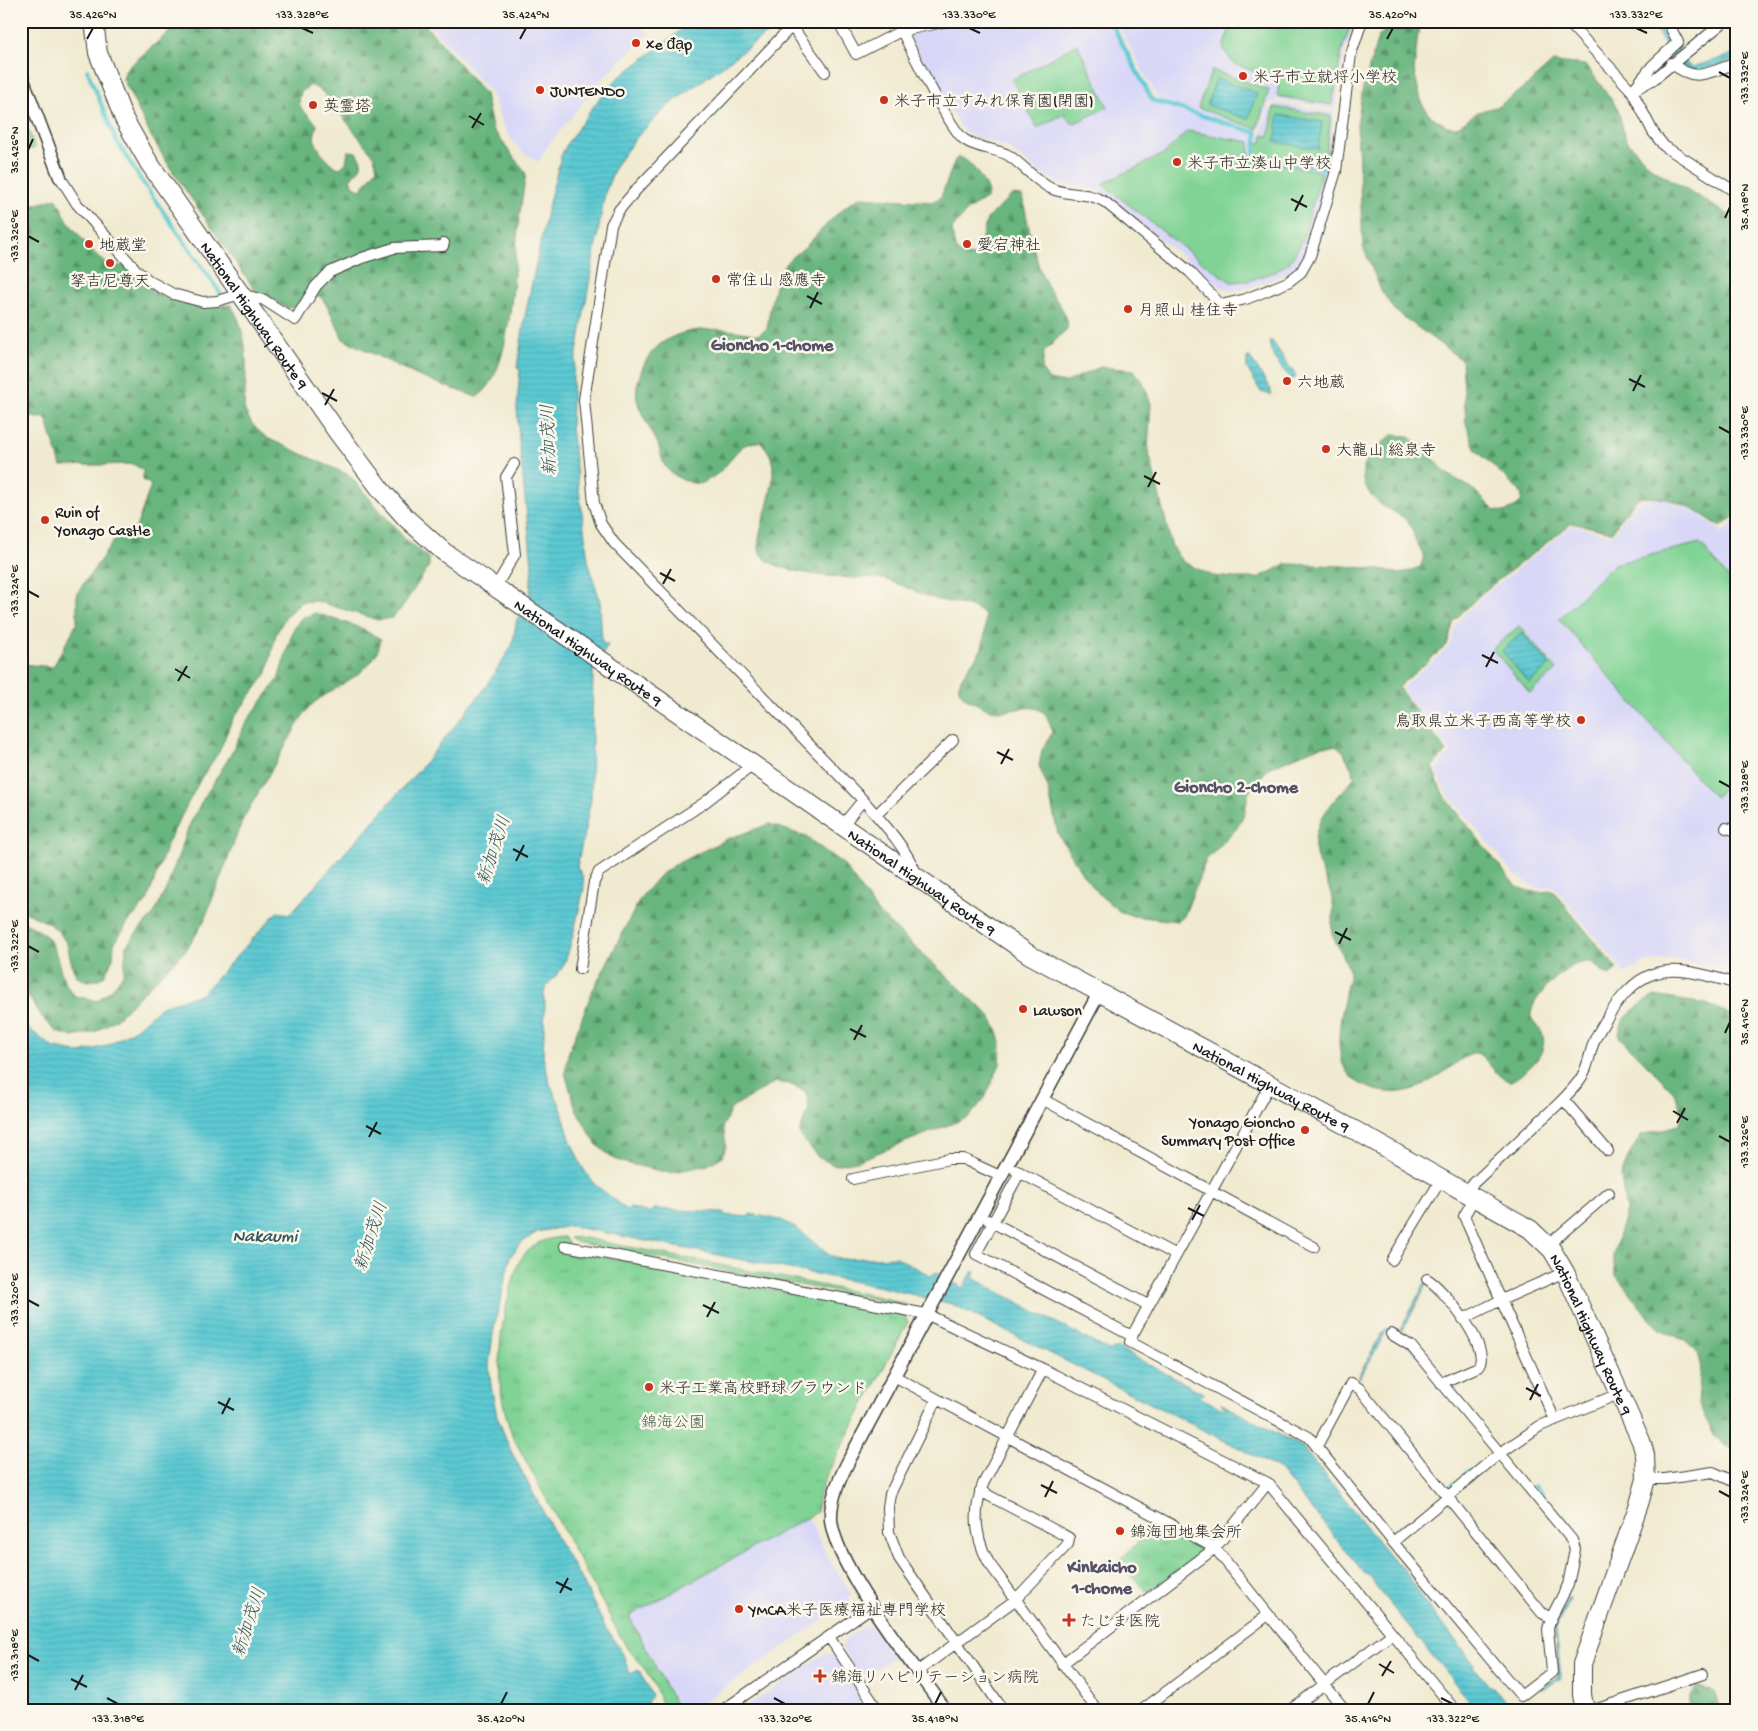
<svg xmlns="http://www.w3.org/2000/svg" width="1758" height="1731" font-family="'Gochi Hand','Klee One',sans-serif">
	<defs>
		<pattern id="forest-firs" width="22" height="20" patternUnits="userSpaceOnUse" patternTransform="scale(1.25)"><rect width="22" height="20" fill="#68b57e"/><path d="M5 1l3.5 6h-7zM16 11l3.5 6h-7z" fill="#559266"/></pattern>
		<pattern id="park-tufts" width="24" height="20" patternUnits="userSpaceOnUse" patternTransform="scale(1.25)"><rect width="24" height="20" fill="#80d395"/><path d="M3 7l-1-3M5 7V3M7 7l1-3M15 17l-1-3M17 17v-4M19 17l1-3" fill="none" stroke="#6eb580"/></pattern>
		<pattern id="water-rules" width="6" height="5" patternUnits="userSpaceOnUse" patternTransform="scale(1.25)"><rect width="6" height="5" fill="#5cc9d2"/><path d="M0 2.5h6" fill="none" stroke="#4facb4"/></pattern>
	</defs>
	<rect width="100%" height="100%" fill="#fbf7ec"/>
	<filter id="ink" filterUnits="userSpaceOnUse"><feTurbulence type="fractalNoise" baseFrequency=".02" numOctaves="2"/><feDisplacementMap in="SourceGraphic" scale="10" xChannelSelector="R" yChannelSelector="G"/><feConvolveMatrix kernelMatrix="1 2 1 2 8 2 1 2 1" color-interpolation-filters="sRGB"/></filter>
	<filter id="wash" filterUnits="userSpaceOnUse"><feTurbulence type="fractalNoise" baseFrequency=".0096" numOctaves="4" result="noise"/><feDisplacementMap in="SourceGraphic" scale="20" xChannelSelector="R" yChannelSelector="G"/><feGaussianBlur stdDeviation="1.12" result="paint"/><feColorMatrix in="noise" values="0 0 0 0 0 0 0 0 0 0 0 0 0 0 0 0 0 1.4 0 .05"/><feComposite in="paint" operator="in"/></filter>
	<g filter="url(#wash)">
		<rect width="100%" height="100%" fill="#f0ead0"/>
		<path fill="#d8d7f8" d="M426,21H636L648,33L596,86L547,147L539,162L523,152L512,141L502,123L492,94Z
			M960,21H1113L1157,102L1260,135L1270,108L1272,109L1276,103L1334,112L1325,183L1306,249L1298,265L1283,275L1247,289L1233,291L1221,287L1102,193L1095,189L1060,184L1043,175L1008,148L970,135L962,129L931,79L909,35Z
			M1116,21H1356L1344,52L1335,109L1277,99L1272,103H1269L1259,132L1159,100Z
			M1662,498L1690,509L1723,532L1737,520V977L1717,968L1675,959L1645,963L1625,974L1554,887L1537,888L1515,875L1446,792L1435,769L1451,752L1401,688L1450,646L1457,622L1484,595L1573,525L1612,536L1624,518L1641,500Z
			M808,1517L827,1556L851,1593L848,1603L692,1710H679L629,1616Z
			M865,1626L874,1627L894,1657L862,1678L842,1648L844,1640Z
			M825,1653L834,1655L862,1697L860,1705L854,1710H742Z"/>
		<path fill="#80d395" stroke="#4e7858" d="M1232,21H1352L1342,50L1332,105L1277,96L1279,82L1233,63L1223,48Z
			M1077,44L1108,107L1073,124L1064,114L1037,128L1012,80Z
			M1212,70L1269,90L1257,129L1198,108Z
			M1274,107L1331,116L1325,165L1255,156L1257,142L1262,143L1263,135L1269,136Z
			M1187,131L1250,142L1249,158L1322,172L1302,242L1290,262L1275,272L1248,281L1231,282L1199,260L1102,184L1164,154Z
			M1700,543L1737,589V779L1714,797L1559,619L1614,564Z
			M1519,626L1557,670L1530,693L1492,649Z
			M579,1237L885,1298L910,1306L576,1242L569,1238Z"/>
		<path fill="url(#forest-firs)" stroke="#42684d" fill-rule="evenodd" d="M182,21H422L485,94L492,128L526,174C523,192 520,210 518,227C514,264 512,381 476,397L418,376L343,339L328,307L320,296H316L297,306L288,308L256,292L171,169L151,136L123,79L126,69ZM311,85L323,92L374,156L377,168L361,190L354,186L350,180C357,168 368,169 356,152L348,151L346,163L340,168C329,166 319,151 315,141C313,136 316,130 317,125C309,112 294,111 301,92Z
			M1396,21L1419,23L1414,71L1422,104L1429,115L1447,126L1457,127L1478,112L1499,106L1532,81L1553,62L1586,65L1618,109L1626,140L1652,168L1737,220V514L1721,527C1693,509 1674,494 1638,498L1621,518L1612,532L1572,523L1483,592L1454,621L1447,645L1398,687L1446,751L1432,767L1443,794L1513,883C1527,894 1536,892 1553,891L1617,969L1609,975L1601,971L1593,962C1588,962 1582,962 1577,964C1563,968 1528,1001 1531,1017C1532,1023 1539,1027 1542,1033C1550,1053 1527,1072 1511,1081C1497,1080 1489,1060 1477,1053C1466,1055 1460,1060 1451,1067C1421,1089 1398,1102 1361,1084C1329,1069 1340,1020 1345,994C1346,987 1350,978 1349,972C1347,958 1336,946 1332,933C1330,924 1335,913 1333,903C1330,881 1313,864 1315,839C1319,811 1340,797 1355,776L1343,751L1335,746H1321L1268,768L1248,794L1245,812L1237,828L1206,860L1184,916L1177,921L1168,920L1133,916L1119,911L1101,896L1084,876L1058,834L1048,788L1039,766L1042,750L1052,733C1045,694 1022,712 998,711C989,711 981,706 973,702C968,699 961,696 959,689C956,680 976,659 981,650C985,639 986,627 985,615C975,605 952,603 939,600C918,595 898,581 877,578C870,577 862,578 855,578C832,577 779,573 763,557C744,539 796,470 760,442C736,441 733,462 717,474C712,478 706,481 700,484C686,483 668,475 663,462C660,454 660,447 656,440C650,428 641,415 638,403C634,391 638,380 642,369C661,322 718,326 758,335L767,329C770,309 773,287 782,269C788,258 795,256 804,248C823,230 837,209 861,197L932,202L941,197L955,160L959,157C971,160 985,182 988,193L987,198L968,210L952,229L954,244L958,252L972,256L978,253L987,219L1012,195L1022,196C1029,225 1033,259 1047,285C1053,298 1071,315 1067,329L1044,352L1042,370L1049,380L1065,383L1100,367L1134,370L1143,382L1151,404L1148,449L1172,547L1183,562L1213,576L1236,578H1258L1286,564L1345,566L1386,570L1399,574L1420,567C1426,556 1423,553 1417,543C1413,537 1413,527 1408,522C1400,513 1388,510 1379,503C1348,476 1366,454 1392,435L1407,436L1421,444L1446,473L1473,489L1494,510L1503,512L1512,509L1521,502L1522,496L1519,490L1475,449L1466,423L1462,360L1394,310L1381,290L1363,247L1357,124L1363,89L1378,37Z
			M56,198L69,223L91,250L109,266H126L142,282L166,298L199,307L231,305C251,337 246,372 244,408C248,421 258,432 269,439L349,475L404,538L429,559V566L401,609L392,618L378,620L316,601L301,602L286,616L276,634L267,673L232,720L219,752L201,778L168,842L147,901L130,920L114,944L113,958L104,976L97,980L87,981L77,977L73,969L67,944L59,932L48,923L21,910V664L53,667L77,623V593L116,538L136,528L151,485L143,480V470L133,464L61,466L46,418L21,417V240L32,224L29,207Z
			M316,613L358,627L381,639C375,674 340,682 315,702C310,706 306,712 302,717L243,819L204,921L188,948L116,1019L95,1032L73,1037L57,1032L45,1021L21,986V922C70,938 48,968 75,996L97,1001L112,989L124,973L126,946L136,933L154,914L167,887L189,826L202,801L230,756L246,722L278,680L293,630L301,618Z
			M770,824L806,837L843,864L878,913L989,1015L998,1031L1001,1043L1000,1064L985,1098L969,1117L857,1161L834,1165L818,1157L799,1134C804,1115 814,1111 805,1091L789,1084L776,1082L739,1103L731,1109L723,1126L726,1145L723,1156L708,1165L670,1173L625,1163L612,1158L596,1144L576,1109L565,1073L568,1054L592,992L641,897L660,875L676,864L727,839Z
			M1654,996L1707,1004L1737,1017V1451L1724,1445L1715,1436L1698,1404L1701,1364L1698,1353L1686,1341L1660,1329L1649,1318L1615,1274L1613,1255L1626,1211L1621,1177L1628,1157L1641,1135L1679,1125L1683,1114L1674,1092L1619,1037C1619,1016 1638,1007 1654,996Z
			M1697,1686L1714,1692L1721,1710H1693C1688,1699 1688,1695 1697,1686Z"/>
		<path fill="url(#park-tufts)" stroke="#4e7858" d="M21,110L35,148L21,152Z
			M564,1237L568,1241L567,1254L583,1253L904,1315L908,1322L826,1476L818,1497L817,1512L629,1616L678,1710H662C658,1687 645,1666 628,1650L513,1437C490,1376 499,1325 518,1264C529,1245 543,1238 564,1237Z
			M1157,1523L1200,1546V1554L1149,1593L1117,1563Z"/>
		<path fill="url(#water-rules)" stroke="#3c7277" d="M693,21H784L669,105L635,139L616,165L605,193L573,375L571,428L588,560L600,602L602,643L608,645L593,671L591,800L577,867L583,877L584,888C578,913 573,941 564,964C558,979 539,984 545,1003L543,1056L550,1084L560,1105L570,1139L581,1165L593,1183L627,1210L631,1208L650,1213L653,1209L724,1212V1215L749,1217L750,1214L781,1220L795,1227L829,1255L842,1259L896,1257L931,1276L936,1272L963,1288L973,1271L975,1272L973,1278L1109,1351L1118,1348L1205,1394H1201L1200,1397L1223,1409L1224,1406L1220,1403L1301,1446L1396,1563L1403,1568L1429,1608L1474,1663L1473,1666L1489,1686H1491L1514,1710H1477L1376,1587L1371,1577L1365,1574L1280,1470L1239,1448L952,1304L881,1287L570,1226L537,1232L520,1244L510,1257L493,1333L489,1365L491,1386L497,1416L510,1449L560,1544L583,1582L605,1627L623,1654L630,1674L639,1670L652,1696L647,1702L651,1710H21V1019L29,1029L52,1047L80,1053L106,1046L137,1028L161,1006L202,994L277,912L290,914L420,769L483,691L512,646L517,619L530,595L532,565L519,441L517,407L520,369L517,368L525,316L548,207L561,156L568,142L601,96L617,79Z
			M1650,21H1658L1688,65L1693,67L1737,53V59L1698,72L1679,66Z
			M1216,79L1257,93L1248,119L1207,105Z
			M1279,115L1322,122L1318,149L1275,142Z
			M1270,341H1272L1296,376L1294,379C1285,376 1267,350 1270,341Z
			M1249,356L1271,390V395L1261,392L1247,368V358Z
			M1522,633L1550,665L1529,683L1502,651Z
			M1425,1283L1427,1284L1401,1334L1418,1346L1442,1377L1391,1330L1386,1332L1360,1378L1358,1377L1384,1330L1392,1327L1399,1332Z
			M1567,1598L1569,1599L1556,1629L1561,1678L1543,1690L1541,1688L1558,1676L1554,1623Z"/>
		<path fill="#f0ead0" d="M594,686L596,687L593,800L581,868L578,867L592,799Z"/>
		<g fill="none" stroke-linecap="round" stroke-linejoin="round">
			<path stroke="#5cc9d2" stroke-width="4" d="M1110,21L1152,100L1257,133L1254,157L1328,169
				M912,24L922,21
				M87,70L116,140L139,177L221,294
				M1463,1475L1469,1471
				M1451,1486L1453,1484
				M1534,1486L1542,1494
				M1399,1528L1405,1524
				M1570,1529L1573,1532"/>
		</g>
	</g>
	<g filter="url(#ink)">
		<g fill="none" stroke-linecap="round" stroke-linejoin="round">
			<g stroke="#3c3b37" stroke-width="12">
				<path id="minor" d="M802,21L788,30L636,190L619,210L611,225L584,400L594,503L601,524L614,543L863,800
					M838,21L856,54L901,31L948,21
					M897,21C906,40 951,132 965,140C978,149 995,148 1008,155C1023,165 1035,180 1050,188C1069,197 1084,190 1105,202L1190,272L1221,305L1246,299L1288,282L1301,272L1310,256L1336,171L1351,54L1362,21
					M1567,21L1632,91L1653,132L1664,146L1737,193
					M792,27L825,72
					M1671,63C1697,84 1708,72 1737,63
					M1636,86L1652,66L1678,42L1667,21
					M1632,91L1654,79L1725,21
					M60,177L77,204L138,272L151,282L173,294L203,302L217,301L240,294L264,300L295,320L316,286L330,272L362,258L394,248L443,246L444,243
					M495,588L515,554L506,477L514,464
					M876,815L953,740
					M842,826L863,800C884,824 905,846 917,875
					M1726,828L1737,831
					M580,969L594,882L599,872L704,803L753,765
					M1563,1099L1608,1151
					M1044,1100L1314,1247
					M1015,1170L1176,1255
					M1020,1172L976,1254L1132,1336L1130,1342L1309,1437L1393,1542L1521,1696L1552,1672L1548,1629L1551,1618L1568,1585L1575,1549L1572,1540L1411,1346L1391,1334
					M853,1179L949,1159H963L1002,1177
					M1465,1191C1488,1170 1511,1148 1534,1126C1550,1112 1566,1098 1579,1081C1590,1067 1589,1049 1597,1035C1638,962 1662,961 1737,984
					M988,1220L1148,1305
					M1548,1245L1609,1193
					M565,1246L926,1314L1043,1369L1268,1483L1455,1710
					M1392,1260L1442,1178
					M1427,1279C1443,1288 1493,1349 1478,1367L1441,1383
					M1463,1319L1501,1300L1464,1216L1475,1197
					M1132,1336L1270,1084
					M1043,1369L983,1484C973,1511 975,1538 989,1563L1097,1710
					M894,1376L1215,1548L1345,1710
					M937,1399L890,1494L888,1507L889,1532L899,1558L1003,1710
					M1555,1420L1501,1300L1565,1272
					M1317,1446L1351,1383L1360,1389L1542,1613L1551,1618
					M1646,1479H1665L1713,1472L1737,1483
					M1393,1542L1499,1454L1540,1426L1621,1393
					M829,1637L878,1710
					M1062,1664L1215,1548L1268,1483
					M918,1671L1015,1600L1068,1544L1069,1538L1062,1534L980,1491
					M723,1710L873,1606
					M862,1710L873,1702
					M1142,1710L1268,1615
					M1290,1710L1392,1634
					M1594,1710L1703,1674"/>
			</g>
			<g stroke="#3c3b37" stroke-width="15">
				<path id="tertiary" d="M21,75L60,177
					M945,1710C915,1666 836,1569 831,1520C830,1499 839,1480 848,1462L1099,993"/>
			</g>
			<g stroke="#3c3b37" stroke-width="20">
				<g id="trunk">
					<path id="s1" d="M94,21L98,53L124,119L149,163L338,433L381,490L407,519L444,552L1030,955L1358,1132L1530,1229L1552,1250L1565,1272L1641,1441L1645,1455L1646,1479L1639,1504L1582,1664V1695L1585,1710"/>
				</g>
			</g>
			<use href="#minor" stroke="#fff" stroke-width="10"/>
			<use href="#tertiary" stroke="#fff" stroke-width="12"/>
			<use href="#trunk" stroke="#fff" stroke-width="18"/>
		</g>
	</g>
	<path fill="none" stroke="#1c1c1c" stroke-width="2" d="M302,28L313,33M969,28L980,33M1636,28L1647,33M87,39L93,28M520,39L526,28M1387,39L1393,28M1719,72L1730,78M469,116L484,125M472,128L481,113M28,150L33,139M1291,199L1307,207M1295,211L1303,195M1725,218L1730,207M28,236L39,242M807,296L822,304M810,308L818,292M1629,379L1645,387M1633,391L1641,375M322,393L337,401M325,405L334,389M1719,427L1730,433M1144,476L1160,484M1148,487L1156,472M660,573L675,581M663,584L671,569M28,591L39,597M1482,655L1498,663M1486,667L1494,652M175,669L190,678M178,681L187,666M997,752L1013,760M1001,764L1009,749M1719,781L1730,787M513,849L528,857M516,861L524,845M1335,932L1351,940M1339,944L1347,928M28,946L39,952M850,1029L866,1037M1725,1033L1730,1022M854,1040L862,1025M1673,1111L1688,1120M1677,1123L1685,1108M366,1126L381,1134M1719,1136L1730,1142M369,1137L377,1122M1188,1208L1204,1216M1192,1220L1200,1205M28,1300L39,1306M703,1305L719,1313M707,1317L715,1302M1526,1388L1541,1396M1530,1400L1538,1384M218,1402L234,1410M222,1414L230,1398M1041,1485L1057,1493M1719,1491L1730,1497M1045,1497L1053,1481M556,1582L572,1590M560,1593L568,1578M28,1655L39,1661M1379,1664L1394,1673M1382,1676L1391,1661M71,1679L87,1687M75,1690L83,1675M107,1698L118,1704M774,1698L785,1704M1441,1698L1453,1704M501,1704L507,1692M935,1704L941,1692M1368,1704L1374,1692"/>
	<g fill="#c8321e" stroke="#fbf7ec" stroke-width="2">
		<circle cx="636" cy="43" r="5"/>
		<circle cx="1243" cy="76" r="5"/>
		<circle cx="540" cy="90" r="5"/>
		<circle cx="884" cy="100" r="5"/>
		<circle cx="313" cy="105" r="5"/>
		<circle cx="1177" cy="162" r="5"/>
		<circle cx="89" cy="244" r="5"/>
		<circle cx="967" cy="244" r="5"/>
		<circle cx="110" cy="263" r="5"/>
		<circle cx="716" cy="279" r="5"/>
		<circle cx="1128" cy="309" r="5"/>
		<circle cx="1287" cy="381" r="5"/>
		<circle cx="1326" cy="449" r="5"/>
		<circle cx="45" cy="520" r="5"/>
		<circle cx="1581" cy="720" r="5"/>
		<circle cx="1023" cy="1009" r="5"/>
		<circle cx="1305" cy="1130" r="5"/>
		<circle cx="649" cy="1387" r="5"/>
		<circle cx="1120" cy="1531" r="5"/>
		<circle cx="739" cy="1609" r="5"/>
		<path d="M1066.5 1612.5h5v5h5v5h-5v5h-5v-5h-5v-5h5z"/>
		<path d="M817.5 1668.5h5v5h5v5h-5v5h-5v-5h-5v-5h5z"/>
	</g>
	<g text-anchor="middle" stroke-width="5" stroke-linejoin="round" paint-order="stroke">
		<g font-size="16" fill="#1c1c1c" stroke="#fbf7ec" text-anchor="start">
			<text x="646" y="49">xe đạp</text>
			<text x="1253" y="82">米子市立就将小学校</text>
			<text x="550" y="96">JUNTENDO</text>
			<text x="894" y="106">米子市立すみれ保育園(閉園)</text>
			<text x="323" y="111">英霊塔</text>
			<text x="1187" y="168">米子市立湊山中学校</text>
			<text x="99" y="250">地蔵堂</text>
			<text x="977" y="250">愛宕神社</text>
			<text x="726" y="285">常住山 感應寺</text>
			<text x="110" y="286" text-anchor="middle">拏吉尼尊天</text>
			<text x="1138" y="315">月照山 桂住寺</text>
			<text x="1297" y="387">六地蔵</text>
			<text x="1336" y="455">大龍山 総泉寺</text>
			<text x="55" y="517">Ruin of<tspan x="55" dy="18">Yonago Castle</tspan></text>
			<text x="1571" y="726" text-anchor="end">鳥取県立米子西高等学校</text>
			<text x="1033" y="1015">Lawson</text>
			<text x="1295" y="1127" text-anchor="end">Yonago Gioncho<tspan x="1295" dy="18">Summary Post Office</tspan></text>
			<text x="659" y="1393">米子工業高校野球グラウンド</text>
			<text x="1130" y="1537">錦海団地集会所</text>
			<text x="749" y="1615">YMCA米子医療福祉専門学校</text>
			<text x="1080" y="1626">たじま医院</text>
			<text x="831" y="1682">錦海リハビリテーション病院</text>
		</g>
		<g font-size="16" fill="#1c1c1c" stroke="#fbf7ec">
			<text dy="6" stroke="none"><textPath href="#s1" startOffset="339">National Highway Route 9</textPath></text>
			<text dy="6" stroke="none"><textPath href="#s1" startOffset="819">National Highway Route 9</textPath></text>
			<text dy="6" stroke="none"><textPath href="#s1" startOffset="1224">National Highway Route 9</textPath></text>
			<text dy="6" stroke="none"><textPath href="#s1" startOffset="1629">National Highway Route 9</textPath></text>
			<text dy="6" stroke="none"><textPath href="#s1" startOffset="2048">National Highway Route 9</textPath></text>
		</g>
		<g font-size="16" fill="#3f5c46" stroke="#fbf7ec">
			<text x="673" y="1427">錦海公園</text>
		</g>
		<g font-size="18" font-weight="bold" fill="#555268" stroke="#fbf7ec">
			<text x="772" y="350">Gioncho 1-chome</text>
			<text x="1236" y="792">Gioncho 2-chome</text>
			<text x="1102" y="1572">Kinkaicho<tspan x="1102" dy="21">1-chome</tspan></text>
		</g>
		<g font-size="18" font-style="italic" fill="#32595c" stroke="#fbf7ec">
			<text transform="translate(548 440) rotate(-92)" y="6">新加茂川</text>
			<text transform="translate(493 850) rotate(-72)" y="6">新加茂川</text>
			<text x="265" y="1241">Nakaumi</text>
			<text transform="translate(370 1236) rotate(-72)" y="6">新加茂川</text>
			<text transform="translate(248 1622) rotate(-72)" y="6">新加茂川</text>
		</g>
	</g>
	<rect width="1758" height="1731" fill="none" stroke="#fbf7ec" stroke-width="55"/>
	<rect x="28" y="28" width="1702" height="1676" fill="none" stroke="#1c1c1c" stroke-width="2"/>
	<g font-size="12" text-anchor="middle" fill="#1c1c1c">
		<text x="93" y="18">35.426°N</text>
		<text x="302" y="18">133.328°E</text>
		<text x="526" y="18">35.424°N</text>
		<text x="969" y="18">133.330°E</text>
		<text x="1393" y="18">35.420°N</text>
		<text x="1636" y="18">133.332°E</text>
		<text transform="translate(1744 78) rotate(-90)" y="4">133.332°E</text>
		<text transform="translate(14 150) rotate(-90)" y="4">35.426°N</text>
		<text transform="translate(1744 207) rotate(-90)" y="4">35.418°N</text>
		<text transform="translate(14 236) rotate(-90)" y="4">133.326°E</text>
		<text transform="translate(1744 433) rotate(-90)" y="4">133.330°E</text>
		<text transform="translate(14 591) rotate(-90)" y="4">133.324°E</text>
		<text transform="translate(1744 787) rotate(-90)" y="4">133.328°E</text>
		<text transform="translate(14 946) rotate(-90)" y="4">133.322°E</text>
		<text transform="translate(1744 1022) rotate(-90)" y="4">35.416°N</text>
		<text transform="translate(1744 1142) rotate(-90)" y="4">133.326°E</text>
		<text transform="translate(14 1300) rotate(-90)" y="4">133.320°E</text>
		<text transform="translate(1744 1497) rotate(-90)" y="4">133.324°E</text>
		<text transform="translate(14 1655) rotate(-90)" y="4">133.318°E</text>
		<text x="118" y="1722">133.318°E</text>
		<text x="501" y="1722">35.420°N</text>
		<text x="785" y="1722">133.320°E</text>
		<text x="935" y="1722">35.418°N</text>
		<text x="1368" y="1722">35.416°N</text>
		<text x="1453" y="1722">133.322°E</text>
	</g>
</svg>
